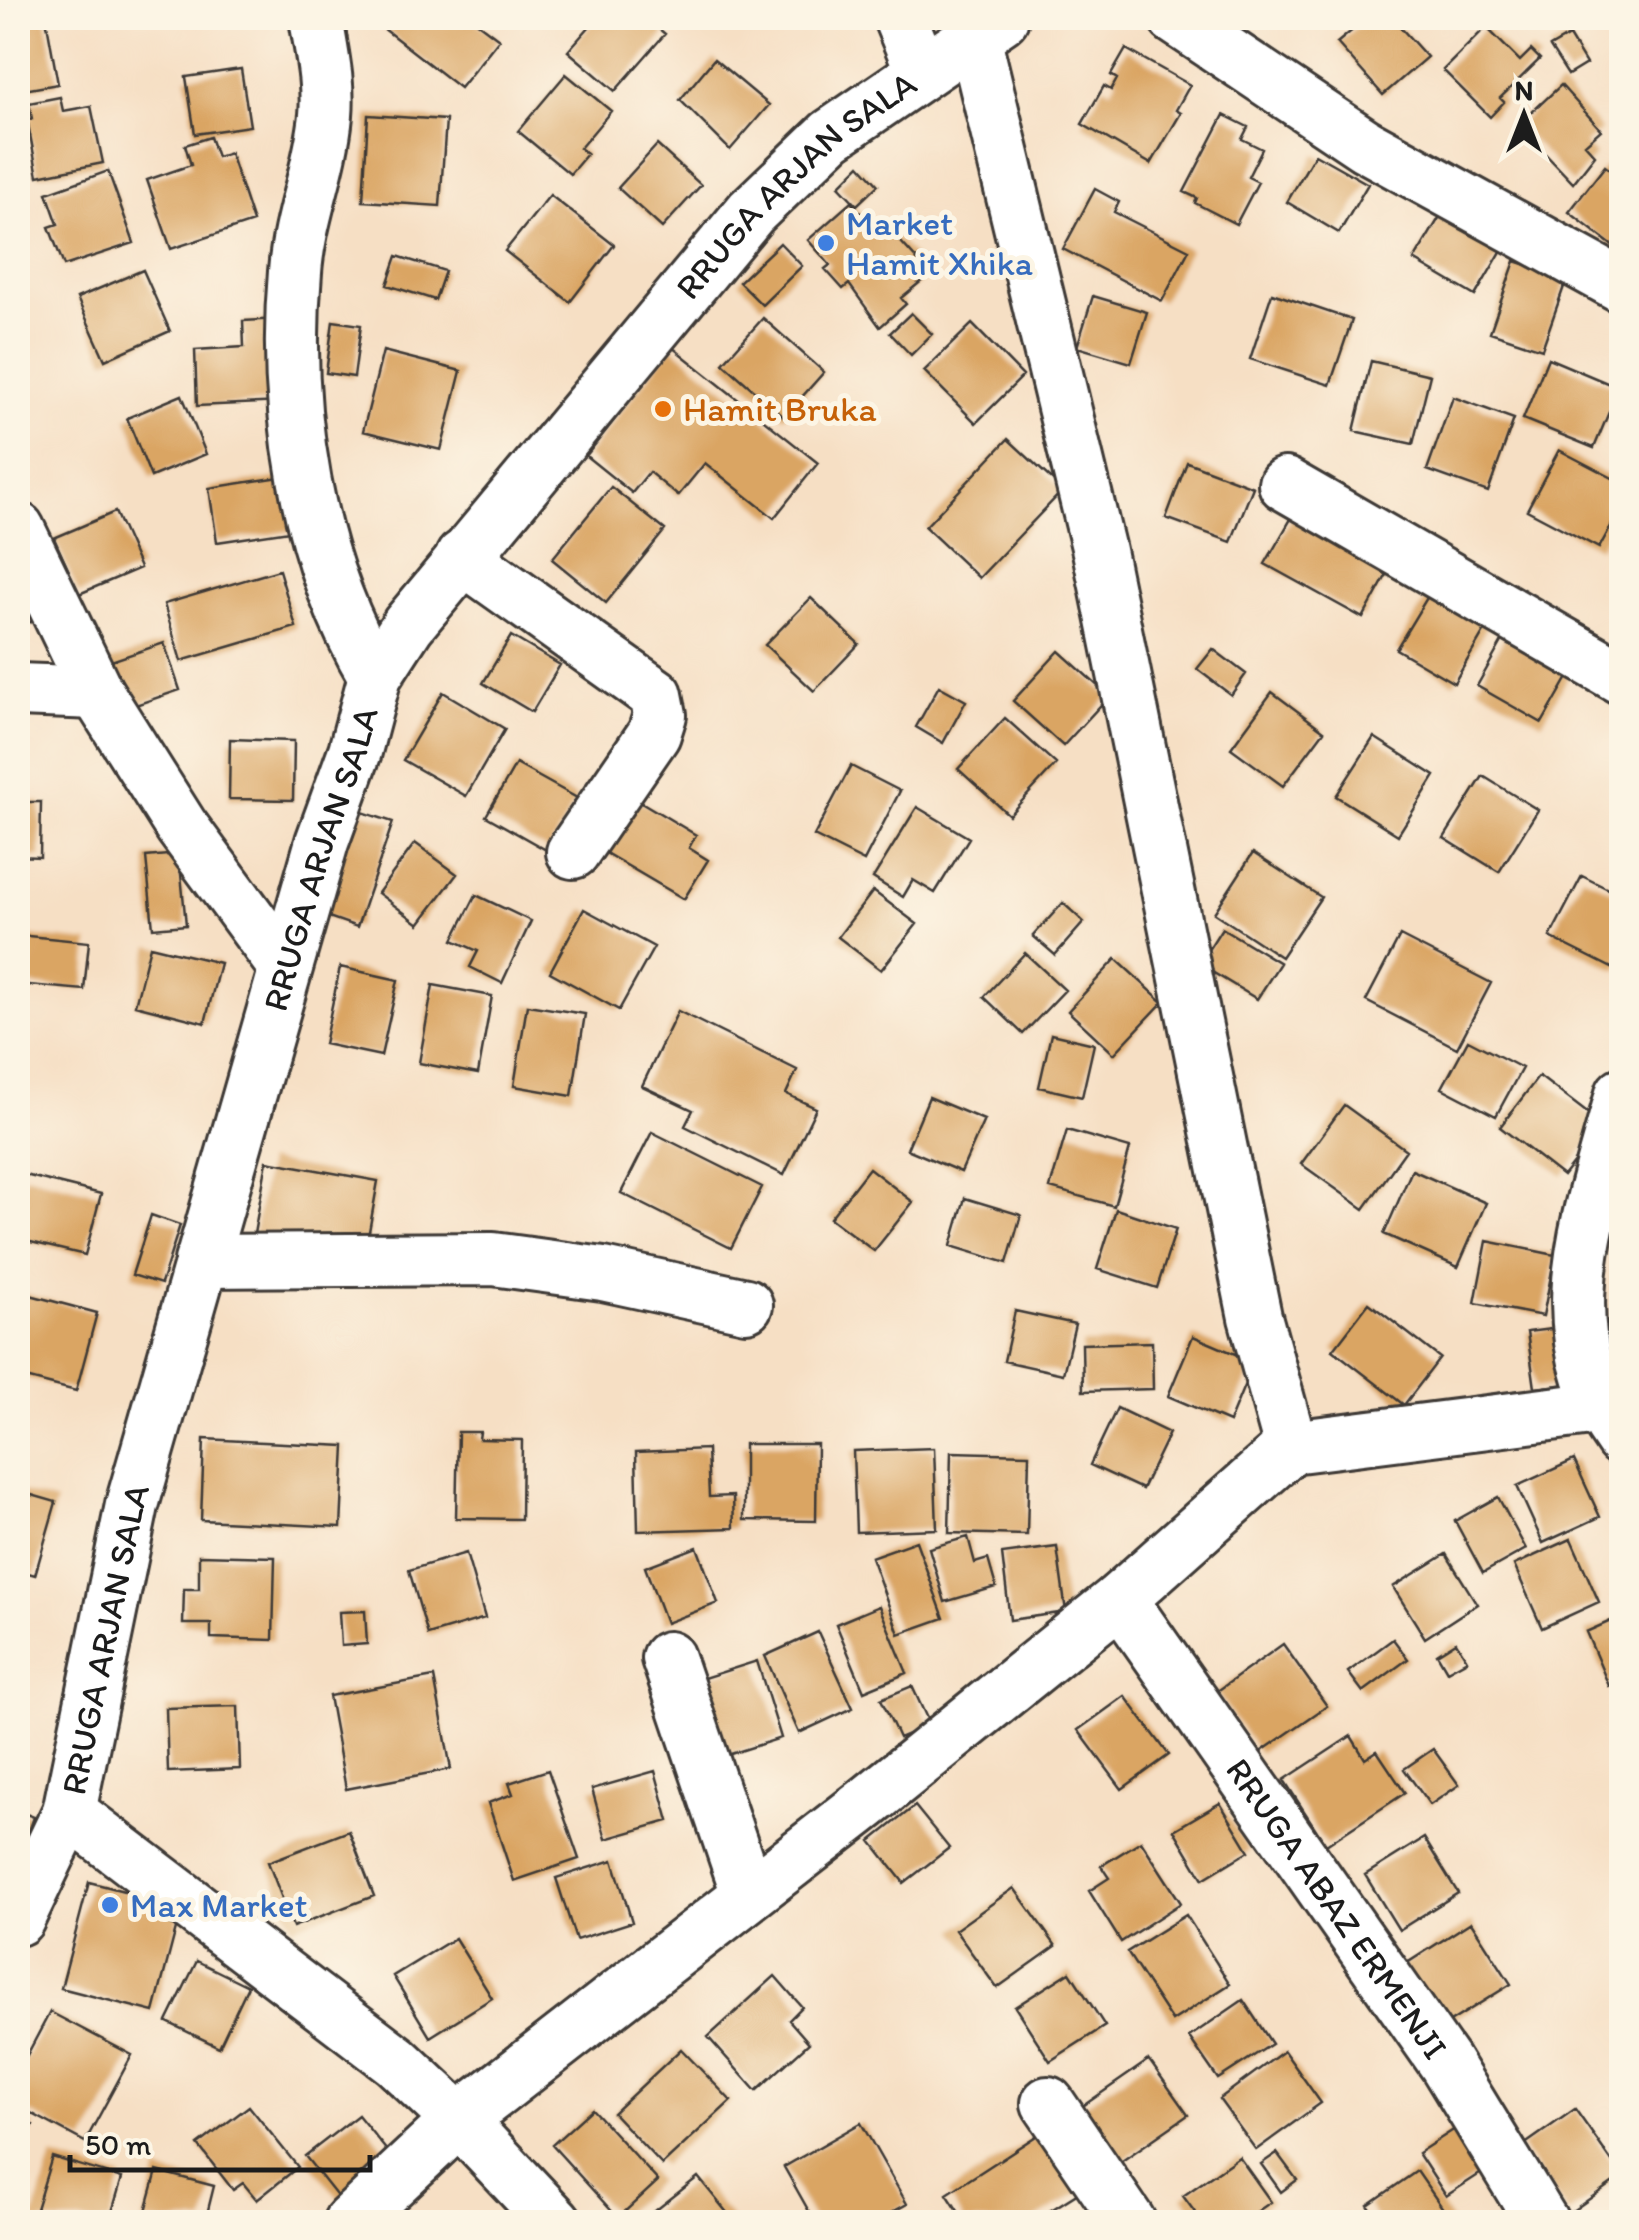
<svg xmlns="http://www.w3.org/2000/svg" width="1639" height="2240" font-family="Itim,sans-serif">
	<rect width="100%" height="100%" fill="#fcf5e5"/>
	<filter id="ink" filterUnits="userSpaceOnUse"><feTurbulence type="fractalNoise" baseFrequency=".01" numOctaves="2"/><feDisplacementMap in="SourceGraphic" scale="20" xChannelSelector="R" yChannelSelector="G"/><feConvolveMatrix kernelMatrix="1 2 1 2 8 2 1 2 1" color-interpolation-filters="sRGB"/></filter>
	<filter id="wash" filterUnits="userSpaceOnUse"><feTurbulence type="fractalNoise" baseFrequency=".0048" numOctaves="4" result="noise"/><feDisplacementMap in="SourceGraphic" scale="40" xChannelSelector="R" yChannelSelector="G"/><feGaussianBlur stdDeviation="2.25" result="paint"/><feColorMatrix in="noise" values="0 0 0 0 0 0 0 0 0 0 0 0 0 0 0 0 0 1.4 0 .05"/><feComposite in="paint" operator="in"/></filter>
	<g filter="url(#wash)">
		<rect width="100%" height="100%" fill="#f6dfc4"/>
		<g id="blocks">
			<path fill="#daa563" d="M46,18L58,84L18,91V22Z
				M370,18H471L499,39L460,88Z
				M597,18H646L665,34L615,91L568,51Z
				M1367,18H1392L1427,57L1383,95L1337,43Z
				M1486,27L1520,61L1531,50L1540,59L1500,98L1504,102L1490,117L1443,70Z
				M1569,36L1586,64L1568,75L1550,47Z
				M1126,49L1190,85L1176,110L1181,113L1151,164L1082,124L1104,86L1111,90L1117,79L1111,75Z
				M714,59L769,105L730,150L680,100Z
				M241,69L250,126L195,134L186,77Z
				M566,74L611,111L580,148L587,154L570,174L518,131Z
				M1561,85L1601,130L1585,144L1595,155L1573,183L1518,125Z
				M60,97L63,111L91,106L103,163L38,176L27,119H32L29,103Z
				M368,115L446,120L440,206L363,201Z
				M1224,115L1248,127L1242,139L1262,149L1248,177L1258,182L1236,224L1195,203L1197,198L1184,192Z
				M210,137L217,157L230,153L253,222L171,249L147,180L191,165L185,145Z
				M657,145L701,185L662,228L618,188Z
				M1315,154L1368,184L1339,233L1287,202Z
				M860,165L878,185L857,205L839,186Z
				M1605,166L1622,179L1618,250L1569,212Z
				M108,171L134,243L64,266L49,227L58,224L47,193Z
				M1095,189L1119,202L1114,212L1189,250L1162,301L1063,249Z
				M550,195L614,245L570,302L505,251Z
				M851,202L873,228L881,220L930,274L901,298L906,304L880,327L849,284L843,289L825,269L830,265L808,240Z
				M1445,208L1506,243L1475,296L1414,260Z
				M780,243L802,266L762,305L739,282Z
				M397,256L445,271L435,300L387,285Z
				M1515,261L1567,278L1542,349L1490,332Z
				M143,270L170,331L105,360L77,298Z
				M1272,293L1352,320L1330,385L1250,359Z
				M1093,296L1147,312L1131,363L1077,347Z
				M911,313L932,334L911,355L890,333Z
				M763,318L824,372L784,417L723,363Z
				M278,319L282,402L197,406L195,350L244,347L243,321Z
				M333,321L361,325L354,377L326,373Z
				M972,324L1023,376L976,423L924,371Z
				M672,347L818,463L774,518L705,463L678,496L649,472L632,493L586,456Z
				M383,351L461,371L441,450L363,431Z
				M1548,358L1619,388L1594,448L1523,419Z
				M1371,361L1430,375L1413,444L1354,431Z
				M182,395L206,454L151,477L127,418Z
				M1453,397L1514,419L1488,492L1427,470Z
				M1008,439L1063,490L979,578L925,527Z
				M1559,450L1622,483V506L1599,548L1527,510Z
				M1187,462L1253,487L1231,542L1166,518Z
				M287,476L296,530L217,542L209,488Z
				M611,487L665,530L606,603L552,559Z
				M115,512L140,568L79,594L54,538Z
				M1295,512L1392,565L1363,618L1265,564Z
				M279,570L296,627L181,661L164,604Z
				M18,581L33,621L18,627Z
				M1434,586L1491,620L1454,683L1396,649Z
				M811,598L859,644L814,691L765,645Z
				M1508,631L1574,667L1542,723L1477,686Z
				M511,636L560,665L532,712L483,683Z
				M164,643L180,690L121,710L105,663Z
				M1213,649L1246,674L1231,695L1197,669Z
				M1059,651L1109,696L1063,746L1013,701Z
				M939,686L966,701L943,743L916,727Z
				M443,692L505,729L466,796L403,760Z
				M1272,692L1324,731L1283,786L1231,748Z
				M1005,718L1056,764L1009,815L958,769Z
				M1374,737L1435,776L1398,835L1336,796Z
				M230,739L294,741L293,800L229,799Z
				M516,764L577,798L548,851L486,816Z
				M851,766L900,791L864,861L814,836Z
				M1483,776L1538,810L1499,872L1444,838Z
				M631,796L696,835L689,848L708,860L684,899L599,849Z
				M18,802H41L40,857L18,856Z
				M917,807L969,838L935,893L913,880L903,897L873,878Z
				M356,810L393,822L357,927L320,914Z
				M415,843L457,874L419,924L378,893Z
				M1253,853L1321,897L1281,957L1214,913Z
				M179,854L186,925L153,928L146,857Z
				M1582,876L1622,896L1618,971L1550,937Z
				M873,891L917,924L881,970L838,937Z
				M476,895L531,921L502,983L470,967L478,951L453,940Z
				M1063,903L1084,922L1055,955L1033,936Z
				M584,909L654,947L619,1010L550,972Z
				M1222,928L1280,963L1257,999L1199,964Z
				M18,935L89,942L84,990L18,984Z
				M1400,936L1491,983L1457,1048L1366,1001Z
				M150,946L220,963L205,1023L135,1005Z
				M1025,953L1065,990L1023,1034L984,997Z
				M1116,959L1163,1002L1114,1054L1068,1011Z
				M340,967L398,980L381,1056L324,1044Z
				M433,985L492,996L478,1074L419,1063Z
				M527,1005L585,1014L572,1096L514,1086Z
				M678,1011L797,1070L786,1094L816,1108L784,1175L685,1126L693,1110L642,1086Z
				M1051,1034L1094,1044L1082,1097L1039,1087Z
				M1468,1040L1522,1068L1496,1116L1442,1088Z
				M1539,1076L1603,1125L1563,1176L1500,1127Z
				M929,1097L984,1120L961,1172L907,1149Z
				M1344,1105L1406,1150L1364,1209L1301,1164Z
				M1067,1130L1130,1148L1114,1206L1050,1188Z
				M652,1132L762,1187L731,1248L621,1193Z
				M267,1161L378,1181L365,1254L254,1234Z
				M869,1168L913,1202L874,1251L830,1218Z
				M1412,1170L1486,1203L1458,1267L1384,1234Z
				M25,1175L101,1194L85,1255L18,1239V1204Z
				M965,1198L1021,1215L1007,1263L951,1246Z
				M1116,1209L1176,1229L1157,1288L1097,1269Z
				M151,1215L180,1225L161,1284L132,1275Z
				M1487,1241L1555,1255L1543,1316L1475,1303Z
				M19,1292L97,1313L76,1391L18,1376Z
				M1369,1303L1440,1358L1404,1405L1333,1350Z
				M1015,1311L1075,1324L1063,1374L1004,1361Z
				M1560,1328L1568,1384L1535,1388L1527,1332Z
				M1193,1336L1254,1362L1229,1422L1168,1396Z
				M1152,1342L1153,1389L1083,1391L1082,1344Z
				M1117,1408L1169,1433L1142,1489L1090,1465Z
				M458,1432H480L479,1439L522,1440L521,1519L456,1518Z
				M204,1439L345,1446L341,1527L201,1520Z
				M744,1444H817L816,1521L744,1520Z
				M934,1448L937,1529L856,1532L853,1451Z
				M707,1449L709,1497L733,1496L734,1528L638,1531L636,1452Z
				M951,1452L1029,1454L1027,1535L949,1533Z
				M1574,1460L1600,1517L1543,1543L1517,1486Z
				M18,1491L56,1502L35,1575L18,1570Z
				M1498,1497L1526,1549L1483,1573L1455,1521Z
				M968,1537L975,1563L988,1559L996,1587L945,1602L929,1548Z
				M1571,1539L1599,1602L1542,1628L1514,1565Z
				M916,1541L944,1618L899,1634L871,1557Z
				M697,1547L718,1603L666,1623L645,1567Z
				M1057,1547L1066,1612L1010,1620L1002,1554Z
				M466,1553L485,1618L428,1635L409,1570Z
				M1446,1554L1477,1604L1425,1638L1393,1587Z
				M199,1555L275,1557L273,1640L211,1638V1624H183L184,1589H199Z
				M879,1606L907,1673L864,1691L836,1624Z
				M365,1611L367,1644L341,1646L339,1612Z
				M1622,1616V1681L1609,1686L1586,1632Z
				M818,1632L853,1708L799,1733L765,1656Z
				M1393,1639L1408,1659L1363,1692L1348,1672Z
				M1456,1642L1467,1660L1447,1671L1437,1654Z
				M1283,1644L1327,1706L1259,1753L1216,1692Z
				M757,1661L781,1738L715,1759L691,1682Z
				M434,1677L451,1769L346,1789L329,1696Z
				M912,1686L930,1725L899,1738L881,1699Z
				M1125,1696L1169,1755L1122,1789L1078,1730Z
				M238,1706L240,1769L168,1772L166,1708Z
				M1351,1736L1365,1759L1377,1751L1405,1793L1326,1845L1284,1780Z
				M1433,1749L1459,1785L1430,1805L1404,1769Z
				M548,1770L579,1859L514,1881L488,1803L513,1794L509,1783Z
				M655,1771L669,1821L606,1839L592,1789Z
				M1220,1803L1249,1851L1203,1879L1174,1830Z
				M915,1806L949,1848L904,1883L871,1841Z
				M18,1811L34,1817L18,1863Z
				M349,1831L374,1896L293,1927L268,1862Z
				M1424,1838L1458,1893L1399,1930L1365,1875Z
				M1141,1841L1181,1903L1121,1942L1089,1891L1109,1878L1101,1866Z
				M613,1860L632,1922L576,1940L556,1878Z
				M89,1882L182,1906L154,2012L61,1988Z
				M1014,1888L1056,1946L997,1988L955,1930Z
				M1186,1915L1230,1984L1172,2021L1127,1952Z
				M1471,1922L1511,1984L1440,2028L1401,1967Z
				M455,1938L492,1998L430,2037L393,1976Z
				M197,1961L248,1986L219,2047L167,2022Z
				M1070,1972L1105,2026L1050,2061L1015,2007Z
				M775,1976L802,2007L789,2020L809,2043L756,2091L708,2037Z
				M1243,2000L1272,2044L1218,2079L1189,2037Z
				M50,2012L132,2055L85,2142L18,2106V2072Z
				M681,2049L731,2101L662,2165L613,2113Z
				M1284,2051L1321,2103L1256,2150L1219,2099Z
				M1149,2060L1188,2115L1119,2163L1080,2108Z
				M249,2106L298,2167L257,2200L243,2183L233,2190L198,2145Z
				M592,2109L658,2181L618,2218L552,2145Z
				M1575,2109L1622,2176L1568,2214L1521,2147Z
				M358,2115L400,2167L347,2209L305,2156Z
				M18,2118L33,2125L18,2159Z
				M861,2123L907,2204L874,2222H815L784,2167Z
				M1047,2129L1086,2188L1032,2222H965L947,2194Z
				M1455,2129L1483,2172L1446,2196L1418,2153Z
				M1277,2153L1297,2180L1281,2192L1261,2164Z
				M52,2157L122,2178L109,2222H32Z
				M1239,2157L1271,2202L1242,2222H1202L1183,2196Z
				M157,2171L214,2186L205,2222H143Z
				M1417,2171L1452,2222H1379L1368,2205Z
				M698,2177L733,2220L731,2222H641Z"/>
		</g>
	</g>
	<g filter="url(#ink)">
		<use href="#blocks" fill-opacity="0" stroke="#3d3935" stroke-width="2.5"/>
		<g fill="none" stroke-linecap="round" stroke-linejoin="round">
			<g stroke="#3d3935" stroke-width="58">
				<g id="minor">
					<path d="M316,18C321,50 329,82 326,115C321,169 299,218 295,272C283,407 306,559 375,676"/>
					<path d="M900,18L922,71"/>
					<path d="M1175,18L1365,145L1622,286"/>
					<path d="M974,36L1099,551L1255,1317L1291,1447"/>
					<path d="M1285,484L1622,678"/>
					<path d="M18,529L97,693L181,826L284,966"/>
					<path d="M462,557L656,695L660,715L654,734L573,852"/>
					<path d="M18,690L97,693"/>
					<path d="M1622,1094C1591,1213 1541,1329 1622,1440"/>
					<path d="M201,1261L493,1259L603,1274L746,1305"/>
					<path id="s1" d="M1120,1599L1445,2063L1542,2222"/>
					<path d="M668,1658L748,1894"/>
					<path d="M69,1812L396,2061L459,2120L555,2222"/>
					<path id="s2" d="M18,1919L69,1812L132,1505L322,842L355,751L375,676L408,625L751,212L831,135L1002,18"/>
					<path d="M1048,2103L1129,2222"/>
					<path d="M350,2222L459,2120L867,1803L1120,1599L1291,1447L1599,1408"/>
				</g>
			</g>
			<use href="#minor" stroke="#fff" stroke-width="52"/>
		</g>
	</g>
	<g fill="#3f7fe0" stroke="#fcf5e5" stroke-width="4">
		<circle cx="826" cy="243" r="10"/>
		<circle cx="110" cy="1905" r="10"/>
	</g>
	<circle fill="#e8710a" stroke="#fcf5e5" stroke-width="4" cx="663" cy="409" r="10"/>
	<g text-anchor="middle" stroke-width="10" stroke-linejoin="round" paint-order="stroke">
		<g font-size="35" fill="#1c1c1c" stroke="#fcf5e5">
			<text dy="12" stroke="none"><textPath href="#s2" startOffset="1945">RRUGA ARJAN SALA</textPath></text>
			<text dy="12" stroke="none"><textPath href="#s2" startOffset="1105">RRUGA ARJAN SALA</textPath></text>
			<text dy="12" stroke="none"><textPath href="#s2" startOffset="295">RRUGA ARJAN SALA</textPath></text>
			<text dy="12" stroke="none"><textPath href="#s1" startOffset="378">RRUGA ABAZ ERMENJI</textPath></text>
		</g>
		<g font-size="35" fill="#366cbe" stroke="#fcf5e5" text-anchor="start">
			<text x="846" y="235">Market<tspan x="846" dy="40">Hamit Xhika</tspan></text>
			<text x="130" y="1917">Max Market</text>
		</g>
		<g font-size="35" fill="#c56008" stroke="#fcf5e5" text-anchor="start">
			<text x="683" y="421">Hamit Bruka</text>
		</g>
	</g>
	<rect width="1639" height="2240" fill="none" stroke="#fcf5e5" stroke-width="60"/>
	<g transform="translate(1524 115)" stroke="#fcf5e5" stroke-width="8" paint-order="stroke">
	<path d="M0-8L18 38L0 25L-18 38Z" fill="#1c1c1c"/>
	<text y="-15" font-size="28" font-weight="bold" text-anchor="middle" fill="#1c1c1c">N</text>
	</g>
	<path d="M70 2155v15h300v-15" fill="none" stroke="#1c1c1c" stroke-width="5"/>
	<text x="85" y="2155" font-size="30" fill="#1c1c1c" stroke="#fcf5e5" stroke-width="8" paint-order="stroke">50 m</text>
</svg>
